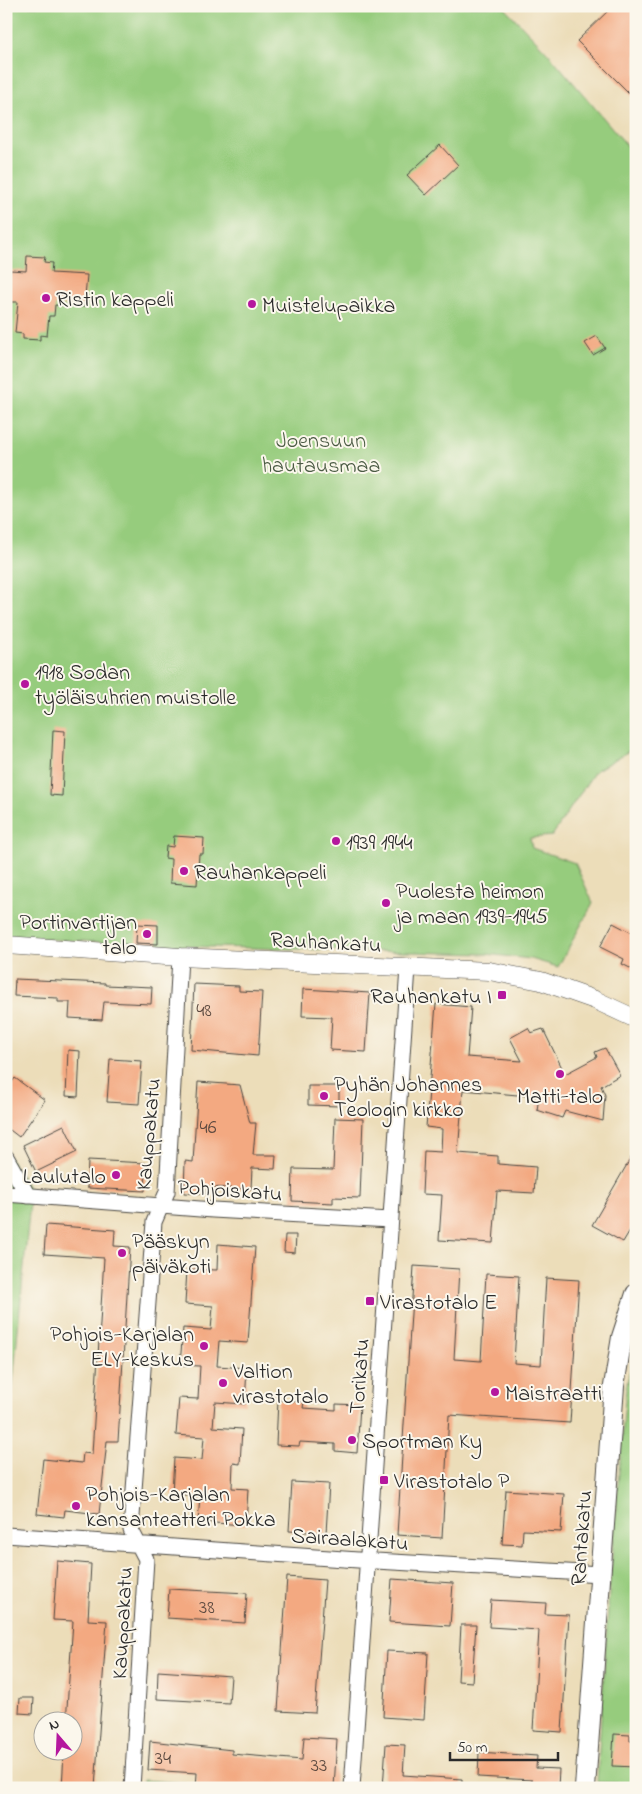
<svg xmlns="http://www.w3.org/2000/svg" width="642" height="1794" font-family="'Indie Flower',sans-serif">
	<rect width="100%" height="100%" fill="#fbf7ec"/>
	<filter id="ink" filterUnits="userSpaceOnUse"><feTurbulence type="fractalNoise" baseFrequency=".02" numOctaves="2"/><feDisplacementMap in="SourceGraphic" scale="10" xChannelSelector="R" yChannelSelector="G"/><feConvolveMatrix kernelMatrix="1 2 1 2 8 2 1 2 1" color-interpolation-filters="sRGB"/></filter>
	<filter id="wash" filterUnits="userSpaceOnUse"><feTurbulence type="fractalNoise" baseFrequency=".0096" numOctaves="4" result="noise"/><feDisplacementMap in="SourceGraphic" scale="20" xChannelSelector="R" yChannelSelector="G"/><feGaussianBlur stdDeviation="1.12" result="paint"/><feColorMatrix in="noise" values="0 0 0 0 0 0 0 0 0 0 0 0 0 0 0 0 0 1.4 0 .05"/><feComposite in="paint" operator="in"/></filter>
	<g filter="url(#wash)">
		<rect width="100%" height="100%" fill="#ecddb9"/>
		<path fill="#96cc7d" stroke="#607c54" d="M6,6H503L547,52L636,156V747L595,771L552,836L530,838L532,848L575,863L593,903L558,967L531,959L486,954L174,946L6,937Z
			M6,1152L31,1192L6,1457Z
			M636,1337V1784L597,1782L609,1593L626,1389Z
			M143,1780L185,1783V1788H143Z"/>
		<g id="blocks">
			<path fill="#f3a981" d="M613,6H636V100L577,41Z
				M440,145L458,165L426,195L407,175Z
				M27,256L45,257L44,262L52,263L51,273L87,275L84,307L55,305L54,316H49L47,336L40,335V340L23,339V334L15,333L18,302H8V294H6V277H9L10,270L26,271Z
				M597,336L605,348L593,355L585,343Z
				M53,730L65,731L62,796L50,795Z
				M174,836L204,838L203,854H199L197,885L170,883L171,859L165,858L166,846L173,847Z
				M613,923L636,935V971L622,964L624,959L600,947Z
				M137,924L158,925V944L136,943Z
				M15,979L105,983V985L152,987L151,1004L104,1002L102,1020L69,1018L70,1002H58V998L14,996Z
				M194,984L239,986V991L262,992L258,1056L191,1050Z
				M303,989L370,993L366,1052L330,1050L332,1017L302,1016Z
				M436,1004L471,1007L467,1057L522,1061L510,1038L528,1028L531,1033L543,1029L565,1074L597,1057L595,1052L605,1048L620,1075L601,1086L605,1095L603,1121L565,1111L562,1118L537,1110L539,1097L463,1090L458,1153L498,1156V1164L536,1167L534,1193L497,1191L493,1243L439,1240L442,1195L422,1194L424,1151L441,1152L442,1129L426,1127Z
				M68,1050L80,1051L78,1097L66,1096Z
				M110,1059L142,1061L139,1104L107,1102Z
				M15,1078L45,1100L19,1137L6,1127V1090Z
				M198,1082L240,1085L250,1123H256L253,1155H276L275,1169L252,1168L251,1189L207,1187L206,1194L184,1193L185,1161L193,1162Z
				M308,1086H339V1106L308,1105Z
				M335,1118L363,1119L360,1198L333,1197V1203L292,1201L293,1169L333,1170Z
				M64,1125L77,1152L36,1172L23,1145Z
				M636,1149V1220L623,1242L592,1225Z
				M88,1160L146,1163L145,1191L87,1188Z
				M46,1225L115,1230L114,1246L130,1247L118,1441H107L99,1514L65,1510L64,1517L37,1514L43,1459L82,1463L83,1453L92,1454L104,1258L44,1254Z
				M285,1235H296L295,1253L284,1252Z
				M218,1244L255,1247L248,1343L219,1341L217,1366L247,1368L245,1404L215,1402L213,1427L242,1429L240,1464L233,1463L232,1488L248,1489L246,1525L198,1522L200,1496L172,1494L174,1458L202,1460L204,1437L176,1435L179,1398L198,1399L200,1366L180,1365L183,1328L211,1330L213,1306L185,1304L187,1269L217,1270Z
				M414,1266L459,1269L454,1359L481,1361L486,1274L519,1276L514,1363L541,1365L546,1278L579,1280L570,1423L449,1415L442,1538L397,1535Z
				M278,1400L304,1402L303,1408L336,1410V1404L360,1405L357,1453L335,1451V1444L300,1442L299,1446L276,1445Z
				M292,1482L329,1484L326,1533L289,1531Z
				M506,1490L564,1494L561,1532L523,1530L522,1545L502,1544Z
				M57,1561L91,1564L88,1620L107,1621L95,1788H62L64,1752H72V1722H66L73,1621L53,1620Z
				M287,1577L325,1580L315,1713L278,1711Z
				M392,1579L453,1583L450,1626L389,1622Z
				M169,1589L247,1593L245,1623L167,1618Z
				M491,1600L546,1603L545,1614L569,1615L562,1732L533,1730L539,1630L489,1627Z
				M461,1625H476L472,1682L458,1681Z
				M387,1651L428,1653L424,1720L383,1717Z
				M158,1671L231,1676L229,1703L157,1699Z
				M20,1698H34L33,1714L19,1713Z
				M614,1734L630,1735V1741H636V1767L612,1766Z
				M304,1737L337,1739L334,1788H196L197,1773L148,1770L150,1741L232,1750V1754L302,1760Z
				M386,1744L405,1745L403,1775L462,1779V1788H383Z
				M479,1752L537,1756L536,1768L559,1769L558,1788H531L532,1780L478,1777Z"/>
		</g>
	</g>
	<g filter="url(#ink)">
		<use href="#blocks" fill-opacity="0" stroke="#484640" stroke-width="1"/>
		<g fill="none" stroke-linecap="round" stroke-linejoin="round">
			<g stroke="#484640" stroke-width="17">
				<path id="minor" d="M6,1157L28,1196
					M6,1194L213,1210L390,1220
					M6,1535L358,1560L601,1574
					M132,1788L146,1559L131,1530L154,1222L167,1192L180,957
					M352,1788L408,968"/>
			</g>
			<g stroke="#484640" stroke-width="19">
				<path id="tertiary" d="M6,945L180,957L489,971L541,981L595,1000L636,1019"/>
			</g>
			<g stroke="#484640" stroke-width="22">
				<path id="secondary" d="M585,1788L614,1386L622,1337L636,1294"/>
			</g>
			<use href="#minor" stroke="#fff" stroke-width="15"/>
			<use href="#tertiary" stroke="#fff" stroke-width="18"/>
			<use href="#secondary" stroke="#fff" stroke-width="20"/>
		</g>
	</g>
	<g fill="#b5179e" stroke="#fbf7ec" stroke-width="2">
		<circle cx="46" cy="298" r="5"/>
		<circle cx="252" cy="304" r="5"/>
		<circle cx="25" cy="684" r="5"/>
		<circle cx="336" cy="841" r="5"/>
		<circle cx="184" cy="871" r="5"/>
		<circle cx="386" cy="903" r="5"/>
		<circle cx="147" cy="934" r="5"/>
		<rect x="497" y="990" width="10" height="10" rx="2.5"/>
		<circle cx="560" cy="1074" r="5"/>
		<circle cx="324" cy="1096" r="5"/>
		<circle cx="116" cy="1175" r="5"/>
		<circle cx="122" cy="1253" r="5"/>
		<rect x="365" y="1296" width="10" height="10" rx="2.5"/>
		<circle cx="204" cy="1346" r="5"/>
		<circle cx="223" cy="1383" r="5"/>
		<circle cx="495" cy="1392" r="5"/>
		<circle cx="352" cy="1440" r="5"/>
		<rect x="379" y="1475" width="10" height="10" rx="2.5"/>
		<circle cx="76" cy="1506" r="5"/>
	</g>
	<g text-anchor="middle" stroke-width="4" stroke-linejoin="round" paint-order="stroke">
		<g font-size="20" fill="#5d4a40">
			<text x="204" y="1016">48</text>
			<text x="208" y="1133">46</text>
			<text x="207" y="1613">38</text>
			<text x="163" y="1764">34</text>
			<text x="319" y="1771">33</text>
		</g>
		<g font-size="22" fill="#2b2b2b" stroke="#fbf7ec" text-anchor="start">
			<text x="56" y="306">Ristin kappeli</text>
			<text x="262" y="312">Muistelupaikka</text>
			<text x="35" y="679">1918 Sodan<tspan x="35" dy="25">työläisuhrien muistolle</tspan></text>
			<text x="346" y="849">1939 1944</text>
			<text x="194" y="879">Rauhankappeli</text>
			<text x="396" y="898">Puolesta heimon<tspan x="396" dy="25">ja maan 1939-1945</tspan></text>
			<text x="137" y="929" text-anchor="end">Portinvartijan<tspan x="137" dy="25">talo</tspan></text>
			<text x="492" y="1003" text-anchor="end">Rauhankatu I</text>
			<text x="334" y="1091">Pyhän Johannes<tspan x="334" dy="25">Teologin kirkko</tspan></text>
			<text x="560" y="1103" text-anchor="middle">Matti-talo</text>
			<text x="106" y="1183" text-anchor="end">Laulutalo</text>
			<text x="132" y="1248">Pääskyn<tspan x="132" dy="25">päiväkoti</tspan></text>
			<text x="380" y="1309">Virastotalo E</text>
			<text x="194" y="1341" text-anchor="end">Pohjois-Karjalan<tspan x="194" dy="25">ELY-keskus</tspan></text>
			<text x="233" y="1378">Valtion<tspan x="233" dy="25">virastotalo</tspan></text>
			<text x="505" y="1400">Maistraatti</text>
			<text x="362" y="1448">Sportman Ky</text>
			<text x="394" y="1488">Virastotalo P</text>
			<text x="86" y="1501">Pohjois-Karjalan<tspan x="86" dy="25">kansanteatteri Pokka</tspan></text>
		</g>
		<g font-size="22" fill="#4b5b44" stroke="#fbf7ec">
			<text x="321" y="447">Joensuun<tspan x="321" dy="25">hautausmaa</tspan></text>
		</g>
		<g font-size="22" fill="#2b2b2b" stroke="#fbf7ec">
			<text transform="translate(326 941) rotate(3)" y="8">Rauhankatu</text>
			<text transform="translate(147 1134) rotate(-85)" y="8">Kauppakatu</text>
			<text transform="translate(230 1189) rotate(4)" y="8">Pohjoiskatu</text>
			<text transform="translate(358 1376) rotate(-86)" y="8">Torikatu</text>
			<text transform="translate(350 1538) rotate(4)" y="8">Sairaalakatu</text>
			<text transform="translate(580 1538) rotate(-86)" y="8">Rantakatu</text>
			<text transform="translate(121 1623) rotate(-87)" y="8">Kauppakatu</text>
		</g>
	</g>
	<rect width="642" height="1794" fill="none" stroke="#fbf7ec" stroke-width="25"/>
	<g transform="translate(58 1736) rotate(341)"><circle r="24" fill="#fbf7ec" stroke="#a8a59f"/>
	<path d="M0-4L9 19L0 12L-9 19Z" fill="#b5179e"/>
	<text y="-8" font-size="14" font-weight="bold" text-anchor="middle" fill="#2b2b2b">N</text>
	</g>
	<path d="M450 1752v8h108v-8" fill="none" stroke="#2b2b2b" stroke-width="2.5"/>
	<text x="457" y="1752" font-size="15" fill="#2b2b2b" stroke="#fbf7ec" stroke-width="4" paint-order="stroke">50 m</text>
</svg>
